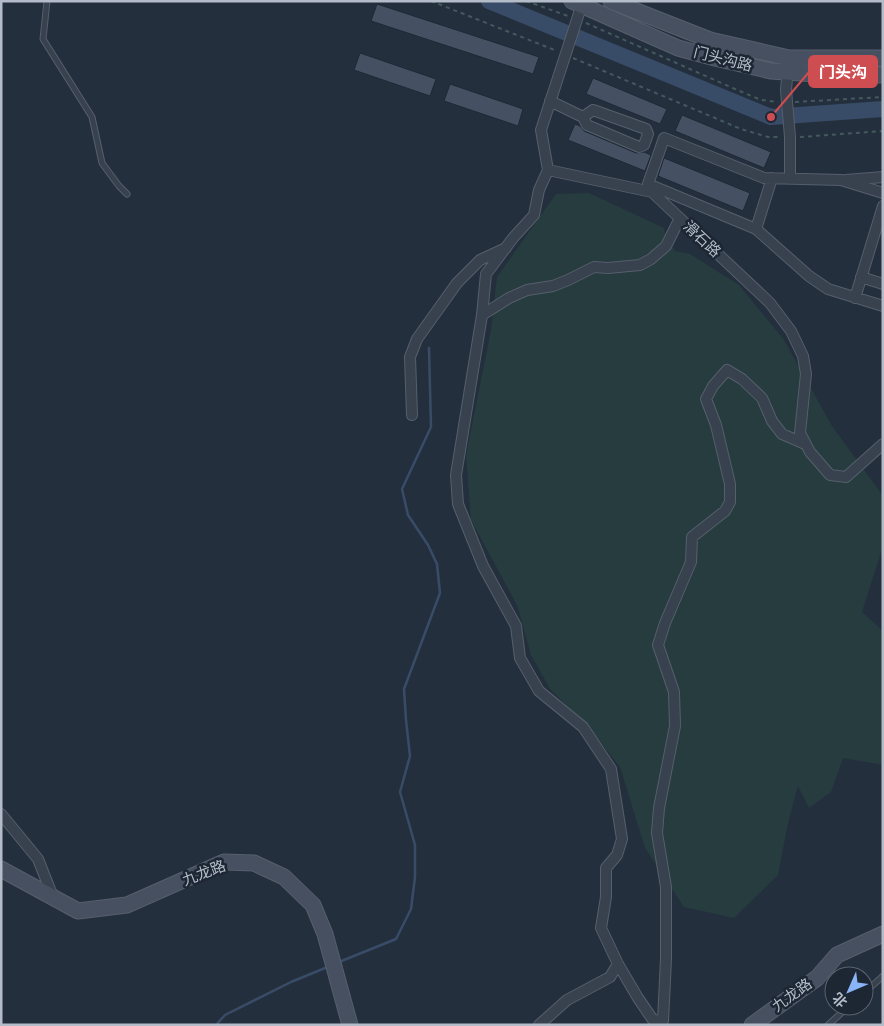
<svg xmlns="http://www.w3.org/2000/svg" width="884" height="1026" font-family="Poppins,'Noto Sans SC',sans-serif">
	<rect width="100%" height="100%" fill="#242f3e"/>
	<path fill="#263c3f" d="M589,193L664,228L665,234L675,251L690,254L739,285L784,340L832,426L883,496V546L862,612L883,631V765L843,758L831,792L809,808L798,786L788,823L778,875L734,918L684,907L645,848L620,767L590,729L550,689L531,655L517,605L471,520L466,455L491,330L497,277L556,194Z"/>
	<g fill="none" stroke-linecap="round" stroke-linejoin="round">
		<path stroke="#394c67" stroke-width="2.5" d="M339,962L396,939L411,909L415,877V845L400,792L410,756L406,720L404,689L440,593L437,564L428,545L408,515L402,489L431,427L429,348
			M216,1025L225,1015L291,982L330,966"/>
		<path stroke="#394c67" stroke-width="16" d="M489,1L771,117L883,109"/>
	</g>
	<path fill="#455162" stroke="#1f2835" d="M377,4L539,57L533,74L371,21Z
		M360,53L436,79L430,96L354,70Z
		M593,78L667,109L660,124L586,94Z
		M450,84L523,109L518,126L444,101Z
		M682,115L771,152L764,168L675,131Z
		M575,124L580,126L584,131L636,153L644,152L651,155L645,171L568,140Z
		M664,158L750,193L743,211L658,176Z"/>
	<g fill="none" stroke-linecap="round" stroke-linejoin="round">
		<g stroke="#565f6c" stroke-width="7">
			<path id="lane" d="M47,1L43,39L92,117L102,163L119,186L127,194
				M864,993L883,976
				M828,1025L849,1006"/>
		</g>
		<g stroke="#565f6c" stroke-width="12">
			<path id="street" d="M583,1L541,130L548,170L652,192L770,303L791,331L803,356L806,374L800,433L810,452L830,475L846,477L883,444
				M788,67L786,90L790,137V179
				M550,101L583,117L587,125L639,147L644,145L648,134L646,129L593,110L583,117
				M846,180L883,177
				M883,193L841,180L764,178L664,138L648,184L756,229L809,276L828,289L883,306
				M756,229L772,178
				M861,277L883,284
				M855,298L883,206
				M482,315L486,274L513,238L534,215L539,190L548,170
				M412,415L410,357L417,339L457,283L480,260L506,248
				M1,814L38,859L53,897
				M618,964L638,998L653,1020L663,1021L666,959V887L657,833L659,808L675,726L674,692L658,645L665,623L691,562L692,537L725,511L730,502V484L716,425L706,399L713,386L727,370L742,379L762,398L772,421L782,434L805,444
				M539,1025L567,1000L610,977L618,964L601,928L606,897V868L617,855L622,839L611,769L583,727L539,691L520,658L516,626L483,566L458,504L456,475L482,315L509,298L527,290L553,286L568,280L594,267L608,268L640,265L651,259L666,246L680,218"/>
		</g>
		<g stroke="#565f6c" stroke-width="17">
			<path id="secondary" d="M572,1L678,48L715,58L771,71L830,75H883
				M611,1L710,40L789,58H883
				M1,869L78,911L127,905L224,862L254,863L284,877L313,905L325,934L350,1025
				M752,1025L817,978L837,955L883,934"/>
		</g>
		<path stroke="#44595c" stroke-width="2" stroke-dasharray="4 4" stroke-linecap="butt" d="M431,1L557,51
			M526,1L568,16
			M586,23L735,89L761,100L778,102
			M573,58L741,129L768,137H781
			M795,102L883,97
			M800,137L883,131"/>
		<use href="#lane" stroke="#38414e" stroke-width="5"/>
		<use href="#street" stroke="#38414e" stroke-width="10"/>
		<use href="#secondary" stroke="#465061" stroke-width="15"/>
	</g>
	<g text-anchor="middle" stroke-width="5" stroke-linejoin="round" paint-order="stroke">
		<g font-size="15" fill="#b4bcc9" stroke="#1d2633">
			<text transform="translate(723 59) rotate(14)" y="5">门头沟路</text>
			<text transform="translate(702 239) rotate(43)" y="5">滑石路</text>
			<text transform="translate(204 873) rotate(-21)" y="5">九龙路</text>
			<text transform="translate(792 995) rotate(-36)" y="5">九龙路</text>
		</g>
	</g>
	<path fill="none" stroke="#ce4d50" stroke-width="2" d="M771 117L809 72"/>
	<circle fill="#ce4d50" stroke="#1d2633" stroke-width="2" cx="771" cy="117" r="5"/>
	<rect fill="#ce4d50" stroke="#ce4d50" stroke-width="2" x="809" y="56" width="68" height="31" rx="5"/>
	<g font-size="16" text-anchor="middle" font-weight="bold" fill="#fff">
		<text x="843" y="78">门头沟</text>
	</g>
	<rect width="884" height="1026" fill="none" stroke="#b4bcc9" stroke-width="5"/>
	<g transform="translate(849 991) rotate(225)"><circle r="24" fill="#1d2633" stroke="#59626f"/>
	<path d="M0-4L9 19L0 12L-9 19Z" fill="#8ab4f8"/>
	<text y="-8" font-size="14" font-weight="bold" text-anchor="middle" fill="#b4bcc9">北</text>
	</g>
</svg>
